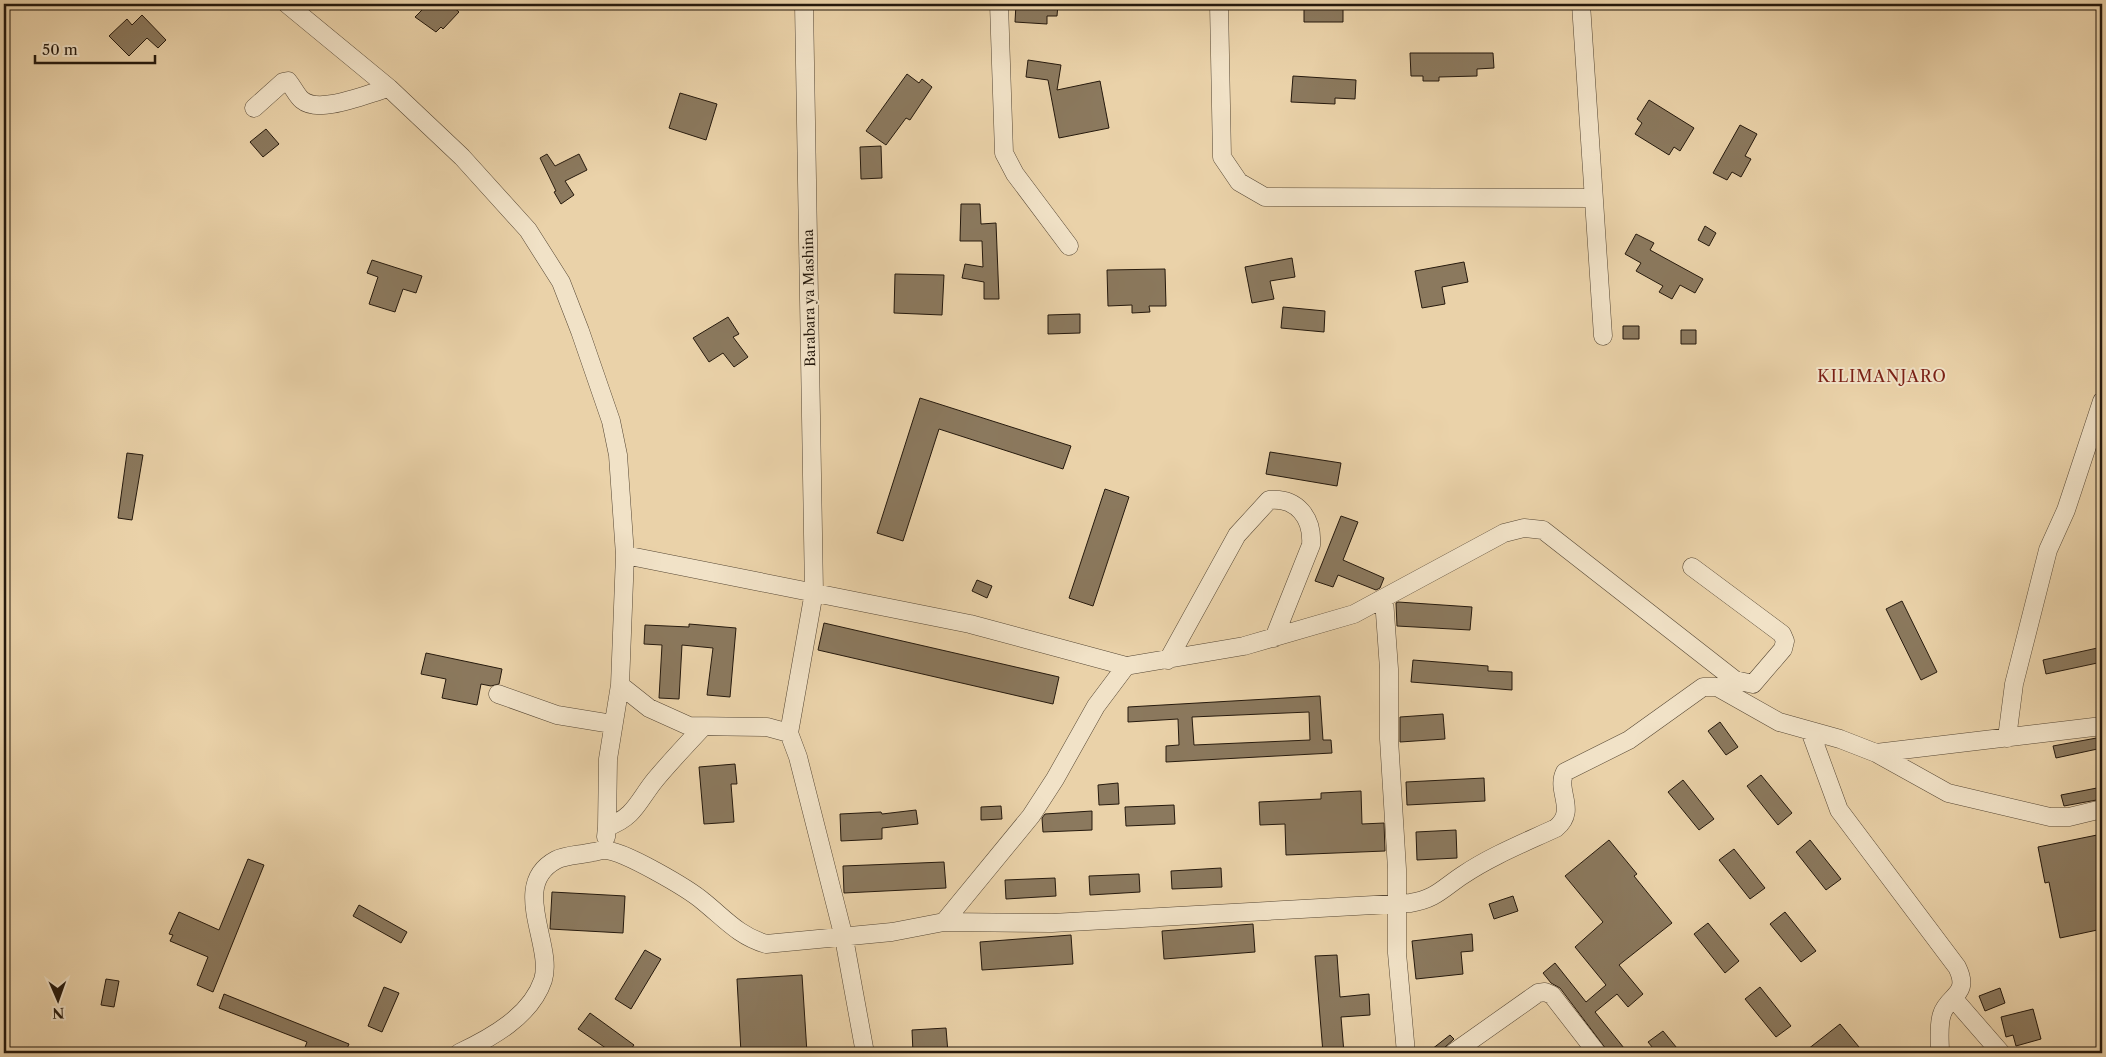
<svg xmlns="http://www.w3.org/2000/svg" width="2106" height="1057" font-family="'Libre Caslon Text',serif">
	<rect width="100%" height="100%" fill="#ead2a9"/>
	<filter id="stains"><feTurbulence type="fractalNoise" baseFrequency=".004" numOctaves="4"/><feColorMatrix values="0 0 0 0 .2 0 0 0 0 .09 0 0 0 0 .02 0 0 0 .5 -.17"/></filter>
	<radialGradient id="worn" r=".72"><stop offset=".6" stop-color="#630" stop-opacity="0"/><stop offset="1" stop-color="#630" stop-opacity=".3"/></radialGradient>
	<path fill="#8b795e" stroke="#25190d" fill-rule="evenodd" d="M428,4H450L459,12L443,29L441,27L436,32L415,17Z
		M1016,4H1058L1057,16H1047V24L1015,22Z
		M1304,8H1343V22H1304Z
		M142,15L166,40L158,48L147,38L129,56L109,36L127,19L132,25Z
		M1410,53H1493L1494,68L1477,69V76L1439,77V81H1423V76H1411Z
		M1028,60L1061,65L1057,90L1100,81L1109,128L1059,138L1048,80L1026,77Z
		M907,74L919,83L922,79L932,87L910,120L906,118L886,145L866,131Z
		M1293,76L1356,80L1355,99L1335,98V104L1291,102Z
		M680,93L717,104L706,140L669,128Z
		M1649,100L1694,128L1680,151L1674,147L1669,155L1635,134L1642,123L1637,119Z
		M1740,125L1757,134L1745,156L1751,159L1741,177L1732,172L1727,180L1713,173Z
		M266,129L279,144L263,157L250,142Z
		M881,146L882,178L861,179L860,147Z
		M547,154L555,166L579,154L587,170L565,181L574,195L561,204L554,192L556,191L540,158Z
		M961,204H980L981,224L996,223L999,299H984V282L962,278L965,264L983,267L982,241H960Z
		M1705,226L1716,233L1709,246L1698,240Z
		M1636,234L1654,243L1650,250L1703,279L1695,293L1680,285L1672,299L1659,292L1663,286L1636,271L1641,263L1625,254Z
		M1292,258L1295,277L1270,281L1274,299L1252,303L1245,267Z
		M372,260L422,276L416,293L403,289L395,312L369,304L378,277L367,273Z
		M1464,262L1468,282L1442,287L1445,304L1422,308L1415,271Z
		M1165,269L1166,306H1149L1150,312L1132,313V305L1108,306L1107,270Z
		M895,274L944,275L942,315L894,313Z
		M1283,307L1325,311L1324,332L1281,328Z
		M1080,314V333L1048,334V315Z
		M728,317L739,334L733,337L748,357L734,367L723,353L709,362L693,338Z
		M1623,326H1639V339H1623Z
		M1681,330H1696V344H1681Z
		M920,398L1071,446L1063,469L939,429L903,541L877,533Z
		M1270,452L1341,463L1337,486L1266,474Z
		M127,453L143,455L132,520L118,518Z
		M1105,489L1129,497L1093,606L1069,598Z
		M1341,516L1358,522L1343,560L1384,578L1380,588L1376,590L1338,575L1333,587L1315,581Z
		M977,580L992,586L987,598L972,591Z
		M1902,601L1937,672L1921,680L1886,609Z
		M1398,602L1472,607L1470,630L1397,626L1396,603Z
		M824,623L1059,677L1053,704L818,650Z
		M689,624L736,628L730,697L707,695L713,648L682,645L679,699L659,698L662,645L644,644L645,625L689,627Z
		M2102,647V662L2046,674L2043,660Z
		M426,653L502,669L499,684L491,686L481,684L477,705L442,698L446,679L421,674Z
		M1413,660L1488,666V671L1512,672V690L1411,682Z
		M1320,696L1323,740H1331L1332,753L1166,762V746L1179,745L1178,719L1128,722V707ZM1309,712L1310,740L1194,745L1192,717Z
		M1443,714L1445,739L1400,742V717Z
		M1720,722L1738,747L1726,755L1708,731Z
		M2102,737V748L2056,758L2053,746Z
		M735,764L737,784H731L734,822L704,824L699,767Z
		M1761,775L1792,813L1778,825L1747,786Z
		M1484,778L1485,801L1407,805L1406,782Z
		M1683,780L1714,819L1699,830L1668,792Z
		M1118,783L1119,804L1099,805L1098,785Z
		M2102,787V799L2064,806L2061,795Z
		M1361,791L1362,824L1384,823L1385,851L1286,855L1285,824L1260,825L1259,802L1321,799V793Z
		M1174,805L1175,824L1126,826L1125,807Z
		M1001,806L1002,819L981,820V807Z
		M916,810L918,824L882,828V839L841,841L840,814L881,812L882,814Z
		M1092,811V830L1043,832L1042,818L1045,814Z
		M1456,830L1457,858L1417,860L1416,832Z
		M2102,834V929L2060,938L2049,882L2045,883L2038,847Z
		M1609,840L1637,874L1634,876L1672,923L1619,965L1643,994L1628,1007L1617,994L1595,1012L1628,1053H1609L1560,988L1551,983L1543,973L1555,963L1586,1002L1606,985L1575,947L1603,922L1565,876Z
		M1810,840L1841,879L1826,890L1796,852Z
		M1734,849L1765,888L1750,899L1719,860Z
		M248,859L264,865L213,992L197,985L208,957L170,941L173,935L169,934L179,912L219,930Z
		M944,862L946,888L844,893L843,866Z
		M1221,868L1222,887L1172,889L1171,871Z
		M1139,874L1140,892L1090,895L1089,876Z
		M1055,878L1056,896L1006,899L1005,880Z
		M552,892L625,896L623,933L550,929Z
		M1513,896L1518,911L1494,919L1489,904Z
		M359,905L407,932L401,943L353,916Z
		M1785,912L1816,951L1801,962L1770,924Z
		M1708,923L1739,961L1725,973L1694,934Z
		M1253,924L1255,952L1164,959L1162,931Z
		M1472,934L1473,951L1461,952L1463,974L1416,979L1412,941Z
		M1071,935L1073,964L982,970L980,942Z
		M645,950L661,959L631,1009L615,999Z
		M1337,955L1340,997L1369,994L1370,1015L1341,1017L1344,1053H1323L1315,956Z
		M802,975L807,1053H741L737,979Z
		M106,979L119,981L114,1007L101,1005Z
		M384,987L399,993L382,1032L368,1026Z
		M1760,987L1791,1026L1776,1037L1745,999Z
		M2000,988L2005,1003L1985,1011L1979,996Z
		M224,994L349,1044L345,1053H311L304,1050L307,1042L219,1008Z
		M2033,1009L2041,1039L2016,1046L2013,1035L2006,1037L2001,1017Z
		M590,1013L634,1045L628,1053H613L578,1029Z
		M1840,1024L1864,1053H1803Z
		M946,1028L948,1053H913L912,1030Z
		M1663,1031L1681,1053H1657L1648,1042Z
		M1450,1035L1454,1039L1444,1048L1442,1053H1427Z"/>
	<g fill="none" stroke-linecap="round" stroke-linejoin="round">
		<g stroke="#564734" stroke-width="19">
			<path id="minor" d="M287,4L389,88L462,157L528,230L561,282L580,331L611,421L618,455L625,555L620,685L608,759L607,827
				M999,4L1004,153L1015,174L1069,246
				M1219,4L1222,157L1239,182L1265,197L1593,198
				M1581,4L1603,336
				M254,108L283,82L288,81C293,87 297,96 302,100C320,115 368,93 389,88
				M625,555L970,624L1126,666
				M1384,599L1389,669V739L1397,869V953L1406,1053
				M1168,660L1237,535L1269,500C1297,497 1313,518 1311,545L1274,638
				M620,685L649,708L689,726L767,727L789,733L798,757L844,938L865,1053
				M498,694L557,715L612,724
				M1810,731L1839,810L1957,967C1971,995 1948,995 1942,1014C1938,1025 1940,1042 1940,1053
				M789,733L814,592L804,4
				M2007,738L2014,684L2048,550L2066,510L2102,401
				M1876,753L2102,726
				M606,837L607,827C635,817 638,801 655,780C670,762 686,745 702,728
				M944,922L1031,816L1055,779L1096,706L1126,666L1244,646L1354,614L1504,533L1524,528L1543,530L1735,680L1753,684L1783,649L1785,641L1782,634L1692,567
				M1954,999L2001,1053
				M459,1053C491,1038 531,1016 543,980C554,945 509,885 556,860C565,855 581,855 593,852C596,852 600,850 604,850C623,850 689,889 704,902C725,919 739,936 766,944L892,932L944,922L1052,923L1410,903C1436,899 1443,888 1463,875C1491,856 1526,842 1556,828C1578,810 1555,791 1565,772L1629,740L1703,687H1717L1779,722L1840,739L1876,753L1948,793L2050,817H2069L2102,809
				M1453,1053L1538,993L1545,992L1552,995L1597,1053"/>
		</g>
		<use href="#minor" stroke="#f1e2c7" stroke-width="18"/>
	</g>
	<g text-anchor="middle" stroke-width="4" stroke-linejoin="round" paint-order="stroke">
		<g font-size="14" fill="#25190d" stroke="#f1e2c7">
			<text transform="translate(809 298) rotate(-91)" y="5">Barabara ya Mashina</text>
		</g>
		<g font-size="16" letter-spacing="1" fill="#7a1f14" stroke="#f1e2c7">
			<text x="1882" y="382">KILIMANJARO</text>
		</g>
	</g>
	<rect width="2106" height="1057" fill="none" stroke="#ead2a9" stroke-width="20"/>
	<rect x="5" y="5" width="2096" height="1047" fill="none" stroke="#25190d" stroke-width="2.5"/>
	<rect x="10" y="10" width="2086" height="1037" fill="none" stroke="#25190d"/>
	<g transform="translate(58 1000) rotate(178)" stroke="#f1e2c7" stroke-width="4" paint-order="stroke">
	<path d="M0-4L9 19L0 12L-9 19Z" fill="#25190d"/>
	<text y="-8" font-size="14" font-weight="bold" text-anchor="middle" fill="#25190d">N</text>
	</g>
	<path d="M35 55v8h120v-8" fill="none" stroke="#25190d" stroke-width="2.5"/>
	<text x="42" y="55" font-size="15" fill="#25190d" stroke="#f1e2c7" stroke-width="4" paint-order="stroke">50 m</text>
	<rect width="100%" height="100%" filter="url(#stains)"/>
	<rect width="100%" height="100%" fill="url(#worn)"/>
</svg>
